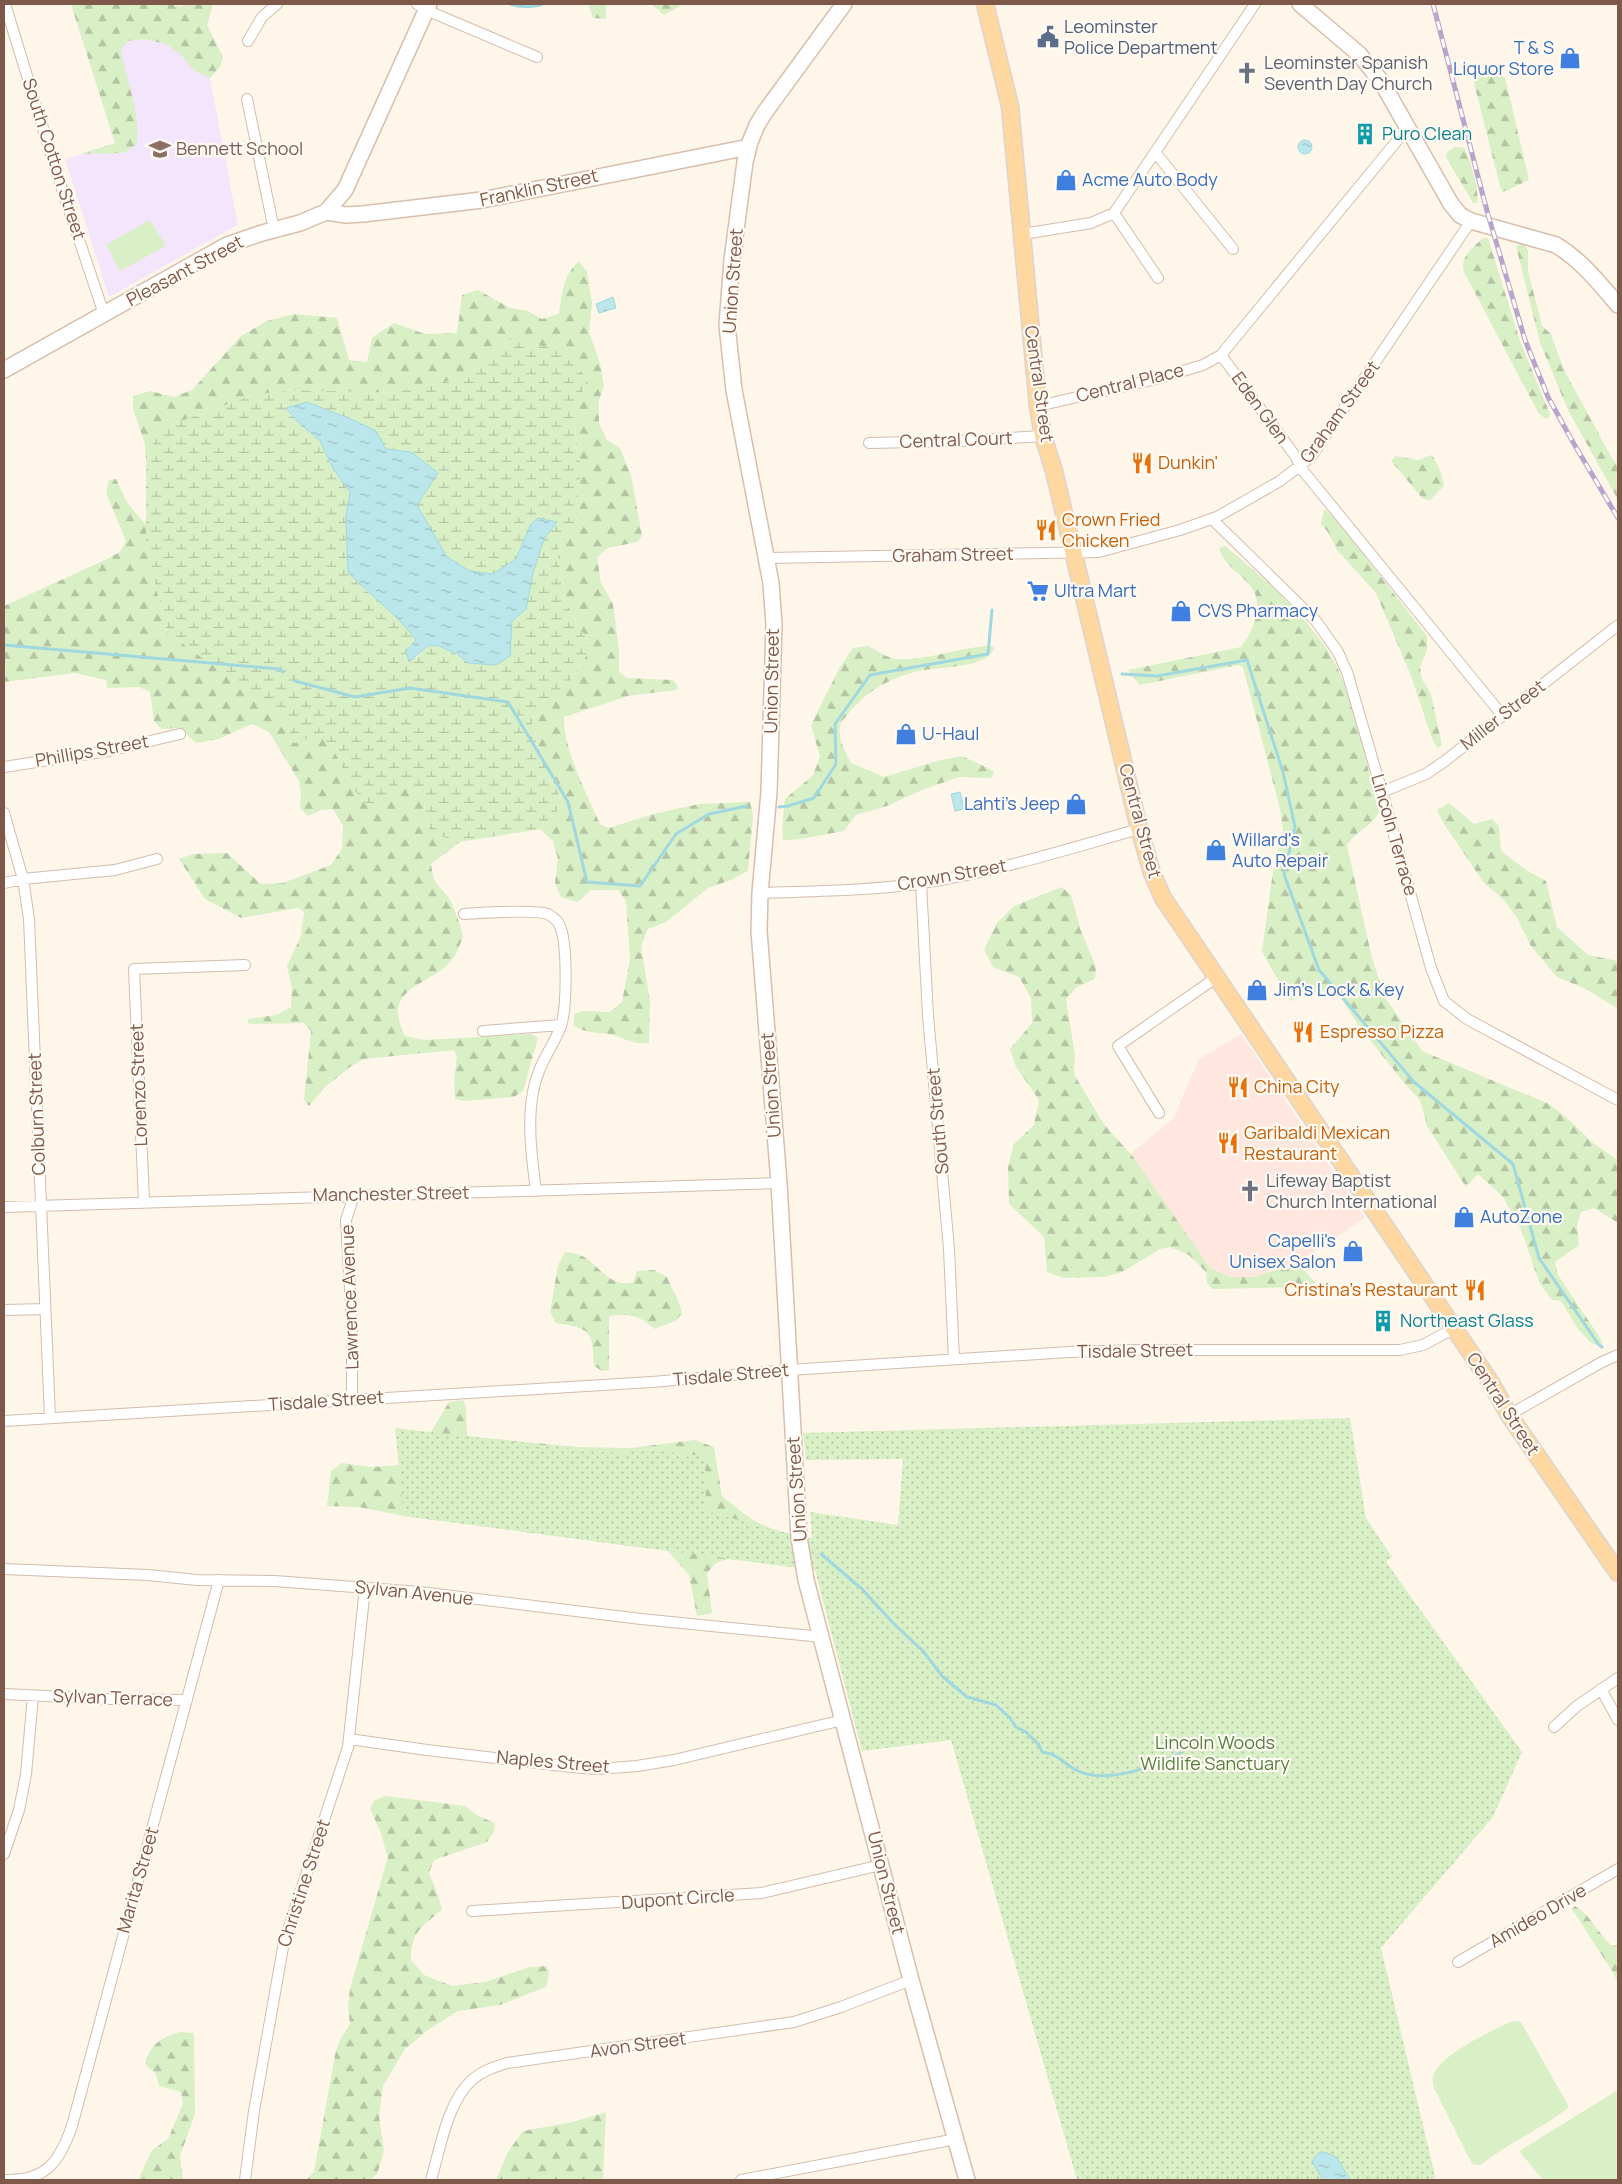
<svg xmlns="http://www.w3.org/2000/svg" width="1622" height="2184" font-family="Manrope,sans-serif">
	<defs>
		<pattern id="forest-firs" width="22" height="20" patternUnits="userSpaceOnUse" patternTransform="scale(1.25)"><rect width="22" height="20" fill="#d9efc6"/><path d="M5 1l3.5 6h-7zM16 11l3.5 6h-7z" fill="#b5c5a3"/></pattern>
		<pattern id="wetland-marsh" width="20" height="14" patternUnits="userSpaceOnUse" patternTransform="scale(1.25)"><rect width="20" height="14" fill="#d9efc6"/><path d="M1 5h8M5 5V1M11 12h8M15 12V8" fill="none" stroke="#b5c5a3"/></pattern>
		<pattern id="park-dots" width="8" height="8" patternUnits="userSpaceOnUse" patternTransform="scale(1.25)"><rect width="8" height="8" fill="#d9efc6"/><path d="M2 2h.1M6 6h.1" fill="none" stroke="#b5c5a3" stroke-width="1.8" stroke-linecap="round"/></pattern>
		<pattern id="water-ripples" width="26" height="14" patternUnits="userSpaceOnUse" patternTransform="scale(1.25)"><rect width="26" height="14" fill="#bbe7ec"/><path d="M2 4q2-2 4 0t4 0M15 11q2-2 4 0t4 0" fill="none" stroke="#9dbec1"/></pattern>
	</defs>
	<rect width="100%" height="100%" fill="#fff6ea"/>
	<path fill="#ffe6de" d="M1241,1034L1365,1218L1295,1264L1254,1277H1231L1210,1268L1130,1154L1174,1118L1199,1059Z"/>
	<path fill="#f3e6fc" d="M71,4L203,42L238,225L109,297L65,159L115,143Z"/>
	<path fill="url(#forest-firs)" d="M71,4H170L182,7L184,4H213L207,25L223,57L220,67L210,78L195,71L179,53L166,44L145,39L128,41L121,49C125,78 143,118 136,145L123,153L81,154L115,143Z
		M588,4H606V19L593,18Z
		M651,4H684L664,15Z
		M1486,72L1505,77L1529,180L1503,192L1500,186L1474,83L1475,74Z
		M1455,147L1464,148C1470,159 1480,190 1477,203H1473L1446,157L1447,152Z
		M1483,238H1488L1520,341L1550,414V417L1546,419L1539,414L1464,272C1459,257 1474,247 1483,238Z
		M1524,243L1528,251V271L1542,326L1551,334L1564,370L1613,460L1618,464V500L1568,410L1540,343L1516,246Z
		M579,261L587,272L592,303L589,332L600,363L604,386L599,400V423L607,440L620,448L631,475L642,536L637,542L608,548L597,557L601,583L613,604L619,650V672L627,678L673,680L678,686L676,690L628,696L564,717C563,748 587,795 600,824L609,828L653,814L699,804L750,802L753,815L748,871L731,880L708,888L666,922L648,929L641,946L650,1001L649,1043C632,1045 624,1037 608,1034C595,1032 586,1033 574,1026V1014L584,1011L610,1012L622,1002L630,960L626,901L618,890H591L578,902L561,897L555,883L558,859L553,841L540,829L563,805L530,727L544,703L573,678L591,647L566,603L557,551L576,522L581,469L573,415L510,338L486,358L467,377L394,393L295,390L253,395L159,429L146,460L145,444L133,409V396L150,391L174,397L192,390L241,336L267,321L294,314L337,318L349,360L367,362L372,338L394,323L425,334L457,333L462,295L478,290L510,308L528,311L542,319L559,314C562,294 563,275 579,261Z
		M1432,455L1440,470L1444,486L1430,500L1423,499L1391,461L1395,456L1418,460Z
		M116,479L128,504L146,525V545L167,632L285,718L294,743L320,735L337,756L352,788L385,799L400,783L421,792L430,833L460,842L431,864C432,868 432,874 434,879C437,887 446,892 450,900C453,905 463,931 463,936C463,939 460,944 459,947C444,989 377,979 405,1036L424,1040L531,1034L538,1038L523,1091L514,1097L463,1101L455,1099L454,1081L457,1056L454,1050L364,1059L350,1067L323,1089L309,1106L304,1100L311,1031L304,1023L249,1024L247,1019L276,1015L291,1007L292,988L287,966L301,936L304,912L298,908L241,918L205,899L179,859L193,854L227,853L261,884L283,883L331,865L342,849L343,826L333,809L321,810L308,816L300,808L301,793L299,781L269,732L252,724L219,739L196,743L180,728L161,729L154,721L150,692L139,687L107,688L106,680L75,673L4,682V606L103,561L120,552L126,541L106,493L109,480Z
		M1324,509L1334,517L1427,636V650L1420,667L1422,679L1431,694L1442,745L1438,748L1433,741L1411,676L1376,593L1337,550L1328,532L1321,524Z
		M1225,546C1264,578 1316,623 1338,669C1358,714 1366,765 1379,812C1371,828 1358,829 1347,845L1371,954L1384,996L1422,1051L1549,1104L1566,1117L1593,1143L1618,1160V1223L1594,1208L1581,1212L1577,1225L1579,1245L1555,1262L1558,1275L1602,1341V1347L1591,1343L1578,1329L1561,1301L1552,1300L1539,1282L1521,1229L1503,1197L1478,1174L1466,1187L1427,1126L1420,1100L1405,1084L1358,1025L1336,990H1323L1290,1001L1262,952L1273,871L1283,830L1280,809L1243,667L1238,665L1140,685L1128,670L1241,647C1253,632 1264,605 1252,588C1240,572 1225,567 1219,548Z
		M868,646C876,650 887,658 896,659C923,662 962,646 993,646L994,649C982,670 939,666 919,671C891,677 865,692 848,714C846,717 842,720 841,723C836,737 845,751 851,763L884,777L940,760L962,756L994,771L992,778L959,777L922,790L887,806L856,815L844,831L801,839L783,840L782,828L785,799L813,775L820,757L811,725L840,667L853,648Z
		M1449,803L1474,824L1492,819L1499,826L1501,851L1526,870L1546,881L1557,927L1588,955L1618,961V1009L1588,990L1557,977L1531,946L1517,918L1504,900L1484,883L1444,824L1437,810Z
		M1062,887L1071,895L1081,931L1096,967L1095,979L1077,987L1066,999L1075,1055L1074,1074L1103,1123L1134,1158L1210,1268L1231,1277H1254L1295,1264L1306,1272L1315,1282L1313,1287L1212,1289L1207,1283L1206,1272L1189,1255L1170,1247L1160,1249L1122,1272L1104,1277L1063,1278L1047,1272L1044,1237L1009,1204L1008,1166L1014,1144L1034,1125L1039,1100L1016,1067L1010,1049L1032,1023L1031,998L1019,977L993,967L984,950L997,923L1014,906Z
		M565,1252C570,1253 576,1253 580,1255C599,1263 609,1289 633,1282L637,1271L654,1270L667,1277C672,1290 680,1300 682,1314L675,1321L654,1329C638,1314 630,1314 609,1316V1370L602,1371L594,1366C592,1330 592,1329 556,1323L550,1312L558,1265Z
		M463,1400L466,1407L467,1436L576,1447L630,1448L695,1440L714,1447L722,1496C747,1517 758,1526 790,1534L792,1567L729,1559L716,1563L707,1573L712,1613L697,1616L689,1575L668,1551L404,1516L359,1507L327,1506L331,1471L342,1463L371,1467L399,1465L425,1442L449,1402Z
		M385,1796L465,1806L478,1816L495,1823L494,1832L487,1842L434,1860L429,1873L438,1895L442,1910C421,1927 411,1932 411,1960L424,1975L452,1986L485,1982L530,1967L546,1966L549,1973L546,1987L500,2005L458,2011L428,2030L405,2049L383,2086L379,2117L384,2151L377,2174L370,2180H306L314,2172L336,2050L341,2038L350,2024L348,2006L350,1989L388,1857L380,1831L370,1809L374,1801Z
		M1575,1906C1591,1915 1598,1934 1612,1946L1618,1945V1985L1614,1974L1572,1909Z
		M180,2032L194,2033L195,2114L180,2156L183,2180H138L152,2150L168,2139L183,2104L181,2092L159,2086L156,2074L145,2064C151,2043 161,2038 180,2032Z
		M606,2112L603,2180H496L508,2152L523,2131L573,2122Z"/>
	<path fill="url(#wetland-marsh)" fill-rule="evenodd" d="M510,338L558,350L588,378L573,415L581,469L576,522L557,551L566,603L591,647L573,678L544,703L530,727L563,805L540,829L460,842L430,833L421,792L400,783L385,799L368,805L352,788L337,756L320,735L294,743L284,718L167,632L146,545V460L159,429L253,395L295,390L394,393L467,377L486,358ZM307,403L353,420L376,431L386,449L411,452L437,473L417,505L447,557L470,571L493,574L516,559L531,524L538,518L557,522L544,539L533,573L526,609L512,621L510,656L468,663C456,654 445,646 429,645L416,658L406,651L417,641L407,627L386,606L365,590L348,572L346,518L350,492L334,470L320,441L297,421L287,408Z"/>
	<path fill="url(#park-dots)" d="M1350,1418L1366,1518L1392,1557L1386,1562L1522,1752L1493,1817L1381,1948L1436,2180H1077L951,1740L862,1751L815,1570L404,1516L395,1428L630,1455V1448L705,1456L706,1511L787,1533L812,1538L810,1512L898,1525L903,1459L806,1460L803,1433Z"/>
	<path fill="#d9efc6" d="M150,220L166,246L120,271L106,245Z
		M1512,2021L1521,2022L1569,2107C1542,2129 1509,2142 1481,2165L1472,2164L1433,2086C1433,2083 1432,2078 1433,2075C1444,2052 1490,2032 1512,2021Z
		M1618,2090V2180H1543L1519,2151Z"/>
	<path fill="url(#water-ripples)" stroke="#a0d8df" d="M1298 147a7 7 0 1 1 14 0a7 7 0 1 1-14 0Z
		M613,297L616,308L599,313L596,304Z
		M307,402L353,420L376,431L386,449L411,452L438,473L417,505L447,557L470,571L493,574L516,559L531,524L538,518L557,522L544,539L533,573L526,609L512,621L510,656L496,665L468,663L457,654L439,646L429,645L409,662L406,651L416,640C397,613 370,596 348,572L346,518L350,492L334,470L320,441L297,421L286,408Z
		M960,792L964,809L955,811L951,794Z
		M1320,2152C1342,2154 1339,2166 1351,2180H1323L1312,2161Z"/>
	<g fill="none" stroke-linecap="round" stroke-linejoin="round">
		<path stroke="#a0d8df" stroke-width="3" d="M510,4C519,7 534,8 543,4
			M4,645L279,669L283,672
			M1122,674L1157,676L1247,660L1283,772L1295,827L1284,874L1319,970L1414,1082L1513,1164L1539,1258L1599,1345L1602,1347
			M295,681L355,697L410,688L508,702L568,802L587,882L640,886L676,834L709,814L747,806
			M779,807L788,806L814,798L836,764L835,724L870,675L988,654L992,610
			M821,1554L862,1589L893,1623L923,1651L942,1676L967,1697L996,1705L1010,1718L1016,1727L1026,1732L1039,1745L1042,1752C1058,1754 1063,1763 1076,1770C1105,1785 1154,1767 1180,1753"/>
		<g stroke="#d4bcad" stroke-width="12">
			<path id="street" d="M5,4L58,177L104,314
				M417,4L426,10L537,57
				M248,41L262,17L277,4
				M247,99L274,230
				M1410,132L1400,137L1221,355L1296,457L1300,467L1502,715
				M1155,152L1233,249
				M1114,213L1158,278
				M1023,234L1091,223L1114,213L1255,4
				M1038,406L1156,379L1203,365L1221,355
				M869,443L960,441L1043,436
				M1212,519L1316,621L1338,652L1347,672L1382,792L1431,968L1444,1001L1467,1019L1618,1100
				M767,558L1099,552L1180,530L1217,517L1280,481L1311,457L1471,221
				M4,767L108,751L180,734
				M1382,792L1426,774L1445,761L1617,626
				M4,813L23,879L29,919L50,1418
				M4,883L23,879L115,870L157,859
				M921,883L928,1016L949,1249L954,1359
				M760,893C813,891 869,891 922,883C996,872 1068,849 1139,829
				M464,914C482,913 534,909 548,914C551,916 558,921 559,924C568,941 567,1007 561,1026C552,1049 537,1066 533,1092C527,1124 532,1159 536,1191
				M483,1031L561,1025
				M1159,1113L1118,1046L1217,977
				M144,1202L134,969L245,965
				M4,1207L779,1183
				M4,1310L45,1309
				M352,1399V1324L346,1220L354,1195
				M1509,1415L1602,1362L1618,1355
				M4,1421L652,1382L789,1370L1069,1352L1138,1350H1400L1423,1345L1453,1329
				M4,1569L148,1575L197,1580L275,1581L420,1592L641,1619L822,1637
				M1601,1689L1618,1720
				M4,1694L108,1699L187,1700
				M1554,1727L1577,1706L1618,1678
				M349,1739L427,1750L571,1767L598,1769L637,1766L674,1760L843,1720
				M4,1854L19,1810L26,1774L33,1696
				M472,1911L762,1893L881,1865
				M1458,1962L1618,1869
				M4,2180C46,2181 59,2163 72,2126L219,1580
				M245,2180L254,2111L284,1942L348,1747L365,1588
				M431,2180C440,2150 447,2102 472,2080C482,2071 494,2067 507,2063L794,2022L841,2007L911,1980
				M741,2180L956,2139"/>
		</g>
		<g stroke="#d9beac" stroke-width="18">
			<path id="secondary" d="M844,4L765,112L757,125L750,142L745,162L732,260L727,325L734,390L771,583L774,624L769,792L760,893L759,931L779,1183L799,1537L806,1580L911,1980L967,2180
				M1300,4L1359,54L1381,81L1451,204L1460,215L1471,221L1556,245C1581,260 1599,283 1618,305
				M326,212L346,215L363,214L482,200L749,147
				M4,370L227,245L262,233L300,223L326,212L345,190L429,4"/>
		</g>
		<g stroke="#ddd4d0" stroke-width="19">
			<path id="primary" d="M985,4L1010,106L1038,406L1043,436L1054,471L1138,824L1152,873L1163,898L1491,1383L1509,1415L1618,1573"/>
		</g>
		<use href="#street" stroke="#fff" stroke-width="10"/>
		<use href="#secondary" stroke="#fff" stroke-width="15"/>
		<use href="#primary" stroke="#ffd7a1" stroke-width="16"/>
		<g stroke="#b8a5cc" stroke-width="5">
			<path id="rail" d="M1433,4L1487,211L1525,340L1548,397L1574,444L1618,518"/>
		</g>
		<use href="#rail" stroke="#fffaf3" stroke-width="3" stroke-dasharray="9" stroke-linecap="butt"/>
	</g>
	<defs>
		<g id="civic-bare" transform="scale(1.725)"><path d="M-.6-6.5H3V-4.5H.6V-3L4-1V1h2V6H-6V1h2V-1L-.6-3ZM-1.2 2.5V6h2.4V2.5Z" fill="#5c6f8a" stroke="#fffaf3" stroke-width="2.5" paint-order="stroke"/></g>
		<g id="shop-bare" transform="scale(1.725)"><path d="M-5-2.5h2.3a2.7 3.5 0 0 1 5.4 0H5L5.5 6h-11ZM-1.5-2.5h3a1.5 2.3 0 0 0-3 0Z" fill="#3f7fe0" stroke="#fffaf3" stroke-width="2.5" paint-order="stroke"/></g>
		<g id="church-bare" transform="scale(1.725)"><path d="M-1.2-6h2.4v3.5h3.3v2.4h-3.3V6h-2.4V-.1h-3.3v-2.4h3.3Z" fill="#6b7280" stroke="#fffaf3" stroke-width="2.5" paint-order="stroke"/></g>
		<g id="building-bare" transform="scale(1.725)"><path d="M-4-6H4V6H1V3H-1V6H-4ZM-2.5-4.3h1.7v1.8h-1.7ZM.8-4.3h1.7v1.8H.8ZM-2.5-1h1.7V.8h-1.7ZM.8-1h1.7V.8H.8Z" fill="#0f9aa8" stroke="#fffaf3" stroke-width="2.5" paint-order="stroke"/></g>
		<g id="school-bare" transform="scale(1.725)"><path d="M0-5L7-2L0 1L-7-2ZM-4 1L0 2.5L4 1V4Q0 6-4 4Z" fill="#8d6e63" stroke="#fffaf3" stroke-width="2.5" paint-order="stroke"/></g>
		<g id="restaurant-bare" transform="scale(1.725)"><path d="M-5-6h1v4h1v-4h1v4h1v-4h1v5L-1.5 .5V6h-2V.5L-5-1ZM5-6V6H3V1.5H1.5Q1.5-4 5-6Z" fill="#e8710a" stroke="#fffaf3" stroke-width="2.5" paint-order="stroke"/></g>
		<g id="supermarket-bare" transform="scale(1.725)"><path d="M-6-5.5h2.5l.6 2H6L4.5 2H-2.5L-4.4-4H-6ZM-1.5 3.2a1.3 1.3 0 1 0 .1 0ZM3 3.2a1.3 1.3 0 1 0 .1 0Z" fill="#3f7fe0" stroke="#fffaf3" stroke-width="2.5" paint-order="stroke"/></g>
	</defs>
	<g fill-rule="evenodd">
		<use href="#civic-bare" x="1048" y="37"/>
		<use href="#shop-bare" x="1570" y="58"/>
		<use href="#church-bare" x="1247" y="73"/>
		<use href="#building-bare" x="1365" y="134"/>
		<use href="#school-bare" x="160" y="149"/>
		<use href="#shop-bare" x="1066" y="180"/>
		<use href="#restaurant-bare" x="1142" y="463"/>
		<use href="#restaurant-bare" x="1046" y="530"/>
		<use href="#supermarket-bare" x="1038" y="591"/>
		<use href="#shop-bare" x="1181" y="611"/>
		<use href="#shop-bare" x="906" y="734"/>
		<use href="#shop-bare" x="1076" y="804"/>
		<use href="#shop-bare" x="1216" y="850"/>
		<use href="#shop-bare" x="1257" y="990"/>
		<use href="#restaurant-bare" x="1303" y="1032"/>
		<use href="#restaurant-bare" x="1238" y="1087"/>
		<use href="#restaurant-bare" x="1228" y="1143"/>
		<use href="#church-bare" x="1250" y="1191"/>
		<use href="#shop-bare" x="1464" y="1217"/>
		<use href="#shop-bare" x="1353" y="1251"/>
		<use href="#restaurant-bare" x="1475" y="1290"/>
		<use href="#building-bare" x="1383" y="1321"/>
	</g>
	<g text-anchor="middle" stroke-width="4.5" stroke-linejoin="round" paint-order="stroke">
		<g font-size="18" fill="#4e5e75" stroke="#fffaf3" text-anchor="start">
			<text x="1064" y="33">Leominster<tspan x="1064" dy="21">Police Department</tspan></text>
		</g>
		<g font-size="18" fill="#366cbe" stroke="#fffaf3" text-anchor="start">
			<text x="1554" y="54" text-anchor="end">T &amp; S<tspan x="1554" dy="21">Liquor Store</tspan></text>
			<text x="1082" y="186">Acme Auto Body</text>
			<text x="1054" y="597">Ultra Mart</text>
			<text x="1198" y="617">CVS Pharmacy</text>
			<text x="922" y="740">U-Haul</text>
			<text x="1060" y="810" text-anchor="end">Lahti's Jeep</text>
			<text x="1232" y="846">Willard's<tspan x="1232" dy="21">Auto Repair</tspan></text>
			<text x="1274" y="996">Jim's Lock &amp; Key</text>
			<text x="1480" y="1223">AutoZone</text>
			<text x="1336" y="1247" text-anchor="end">Capelli's<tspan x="1336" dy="21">Unisex Salon</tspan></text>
		</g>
		<g font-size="18" fill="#5b616d" stroke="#fffaf3" text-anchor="start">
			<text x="1264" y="69">Leominster Spanish<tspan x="1264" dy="21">Seventh Day Church</tspan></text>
			<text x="1266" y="1187">Lifeway Baptist<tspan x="1266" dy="21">Church International</tspan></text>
		</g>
		<g font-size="18" fill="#0d838f" stroke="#fffaf3" text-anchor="start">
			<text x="1382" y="140">Puro Clean</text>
			<text x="1400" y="1327">Northeast Glass</text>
		</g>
		<g font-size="18" fill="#785e54" stroke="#fffaf3" text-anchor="start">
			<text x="176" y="155">Bennett School</text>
		</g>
		<g font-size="18" fill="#7e5949" stroke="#fffaf3">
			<text transform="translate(54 159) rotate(72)" y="6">South Cotton Street</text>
			<text transform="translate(539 188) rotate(-12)" y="6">Franklin Street</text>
			<text transform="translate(185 271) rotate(-28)" y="6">Pleasant Street</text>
			<text transform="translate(733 281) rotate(-86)" y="6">Union Street</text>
			<text transform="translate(1130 383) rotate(-14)" y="6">Central Place</text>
			<text transform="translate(1039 384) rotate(82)" y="6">Central Street</text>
			<text transform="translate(1260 408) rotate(54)" y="6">Eden Glen</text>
			<text transform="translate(1340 412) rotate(-54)" y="6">Graham Street</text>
			<text transform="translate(956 440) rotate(-2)" y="6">Central Court</text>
			<text transform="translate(953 555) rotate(-1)" y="6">Graham Street</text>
			<text transform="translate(772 681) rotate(-89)" y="6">Union Street</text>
			<text transform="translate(1503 715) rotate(-38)" y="6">Miller Street</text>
			<text transform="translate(92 751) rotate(-10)" y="6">Phillips Street</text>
			<text transform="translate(1140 821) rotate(75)" y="6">Central Street</text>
			<text transform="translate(1394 835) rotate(74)" y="6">Lincoln Terrace</text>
			<text transform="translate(952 875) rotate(-10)" y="6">Crown Street</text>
			<text transform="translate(139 1085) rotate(-92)" y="6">Lorenzo Street</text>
			<text transform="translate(771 1085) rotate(-94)" y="6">Union Street</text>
			<text transform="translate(37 1114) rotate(-92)" y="6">Colburn Street</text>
			<text transform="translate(938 1121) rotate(-95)" y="6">South Street</text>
			<text transform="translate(391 1194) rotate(-1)" y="6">Manchester Street</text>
			<text transform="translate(350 1297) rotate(-92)" y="6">Lawrence Avenue</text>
			<text transform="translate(1135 1351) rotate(-1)" y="6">Tisdale Street</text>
			<text transform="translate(731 1375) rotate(-5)" y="6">Tisdale Street</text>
			<text transform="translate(326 1401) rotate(-4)" y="6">Tisdale Street</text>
			<text transform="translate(1503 1404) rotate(57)" y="6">Central Street</text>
			<text transform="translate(797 1489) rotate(-94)" y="6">Union Street</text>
			<text transform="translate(414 1593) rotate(6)" y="6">Sylvan Avenue</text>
			<text transform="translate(113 1698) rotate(2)" y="6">Sylvan Terrace</text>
			<text transform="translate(553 1762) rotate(5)" y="6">Naples Street</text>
			<text transform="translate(138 1880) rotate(-74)" y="6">Marita Street</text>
			<text transform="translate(304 1883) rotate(-72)" y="6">Christine Street</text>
			<text transform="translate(886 1883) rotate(76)" y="6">Union Street</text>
			<text transform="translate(678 1899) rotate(-4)" y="6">Dupont Circle</text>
			<text transform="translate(1538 1916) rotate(-30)" y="6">Amideo Drive</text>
			<text transform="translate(638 2045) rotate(-8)" y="6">Avon Street</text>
		</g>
		<g font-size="18" fill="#c56008" stroke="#fffaf3" text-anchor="start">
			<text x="1158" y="469">Dunkin'</text>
			<text x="1062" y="526">Crown Fried<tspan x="1062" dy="21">Chicken</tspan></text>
			<text x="1320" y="1038">Espresso Pizza</text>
			<text x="1254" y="1093">China City</text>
			<text x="1244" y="1139">Garibaldi Mexican<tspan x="1244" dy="21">Restaurant</tspan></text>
			<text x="1458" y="1296" text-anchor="end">Cristina's Restaurant</text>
		</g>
		<g font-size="18" fill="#537f3c" stroke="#fffaf3">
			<text x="1215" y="1749">Lincoln Woods<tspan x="1215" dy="21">Wildlife Sanctuary</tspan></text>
		</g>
	</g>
	<rect width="1622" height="2184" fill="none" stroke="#7e5949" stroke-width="10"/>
</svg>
